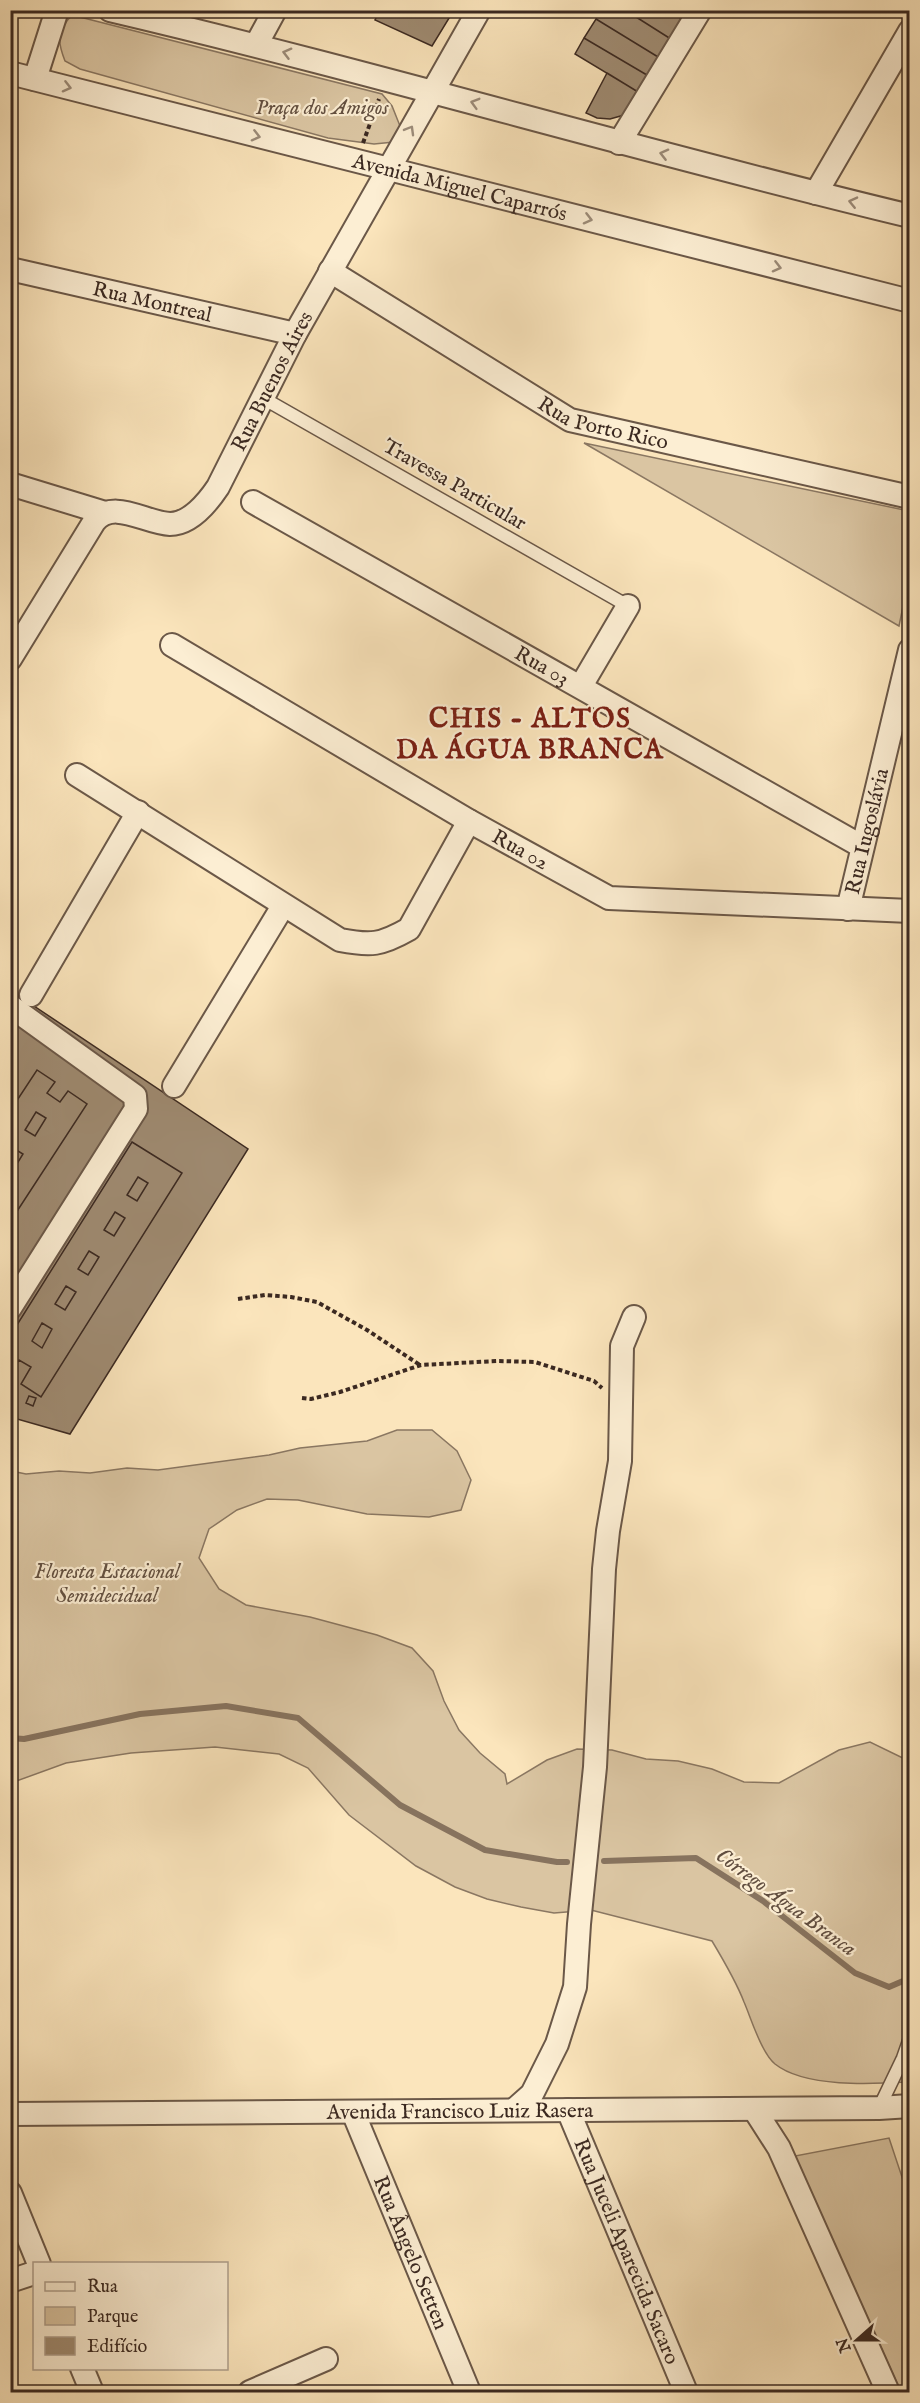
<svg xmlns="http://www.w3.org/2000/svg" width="920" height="2403" font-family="'IM FELL English',serif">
	<rect width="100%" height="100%" fill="#fbe5bc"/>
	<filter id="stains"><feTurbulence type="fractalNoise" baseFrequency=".00333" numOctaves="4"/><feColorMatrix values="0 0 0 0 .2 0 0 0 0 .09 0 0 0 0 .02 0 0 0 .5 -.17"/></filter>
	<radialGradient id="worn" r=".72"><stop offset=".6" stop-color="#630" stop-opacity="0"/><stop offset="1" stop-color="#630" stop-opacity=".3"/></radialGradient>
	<path fill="#dac5a2" stroke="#8a7762" stroke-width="1.5" d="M72,15L382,94L392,106L400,126L394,142L374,144L328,138L80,69L65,61C57,41 57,31 72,15Z
		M584,443L909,511V577L899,626Z
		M397,1430H432L457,1451L471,1480L461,1510L429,1517L367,1514L298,1500L267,1499L237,1510L209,1529L199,1558L219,1589L246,1605L310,1617L377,1635L412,1648L433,1671L444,1701L459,1730L480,1753L505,1774L507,1784L547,1760L577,1749L612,1750L646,1759L678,1761L712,1769L744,1782L779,1783L839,1750L870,1742L909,1761V2082C873,2084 805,2088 775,2064C761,2052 751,2018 744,2002C736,1981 724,1961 712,1941L591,1910L554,1913L521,1907L487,1899L455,1887L416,1866L349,1815L308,1768L279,1754L215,1747L131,1753L66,1763L11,1783V1471L26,1474L59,1471L90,1473L127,1468L158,1470L269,1455L300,1448L367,1441Z
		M889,2138L909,2198V2392H901L795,2156Z"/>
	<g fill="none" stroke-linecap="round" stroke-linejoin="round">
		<path stroke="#87735e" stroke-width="6" d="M10,1738L24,1739L140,1714L226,1706L298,1718L400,1805L485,1850L557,1862H567
			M604,1861L696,1858L763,1901L855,1973L889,1987L910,1978"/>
	</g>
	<path fill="#9f8b72" stroke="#3b2921" stroke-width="1.5" d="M380,10H454L432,46L375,20Z
		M601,10H625L674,41L663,60L596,19Z
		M625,10H668L686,22L674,41Z
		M668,10H693L686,22Z
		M596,19L663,60L652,78L584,38Z
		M584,38L652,78L643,95L575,54Z
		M607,73L643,95L624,115L610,119L597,118L586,113Z
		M10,990L248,1149L70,1434L10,1417Z
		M10,990L248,1149L70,1434L10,1417V1222L87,1104L68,1091L60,1102L47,1093L55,1082L37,1070L10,1111Z
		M10,990L248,1149L70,1434L10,1417V1373L19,1360L31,1367L21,1384L41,1397L182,1173L132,1142L10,1336Z
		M37,1070L55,1082L47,1093L60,1102L68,1091L87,1104L10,1222V1111Z
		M36,1112L46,1118L35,1136L25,1130Z
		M132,1142L182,1173L41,1397L21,1384L31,1367L19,1360L10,1373V1336Z
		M13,1148L23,1154L12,1172L10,1152Z
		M138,1177L148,1183L137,1201L127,1195Z
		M115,1212L125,1218L114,1236L104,1230Z
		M89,1251L99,1257L88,1275L78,1269Z
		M66,1286L76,1292L65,1310L55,1304Z
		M42,1323L52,1329L42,1348L32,1341Z
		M29,1396L36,1398L33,1406L26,1403Z"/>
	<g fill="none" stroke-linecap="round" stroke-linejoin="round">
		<g stroke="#6b5848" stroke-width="15">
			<path id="lane" d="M261,397L628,606
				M879,2108L903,2058L910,2038"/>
		</g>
		<g stroke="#6b5848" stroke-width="26">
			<g id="street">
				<path d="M110,10C378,73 642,152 910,216"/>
				<path d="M256,45L275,10"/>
				<path id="s1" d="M10,73L910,301"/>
				<path d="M35,79L57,10"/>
				<path d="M619,143L700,10"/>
				<path d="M816,193L910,31"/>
				<path id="s2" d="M10,269L295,334"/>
				<path id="s3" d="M330,271L570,420L910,497"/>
				<path d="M10,484L105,513"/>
				<path id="s4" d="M253,502L861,846"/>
				<path id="s5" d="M172,645L469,821L609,898L910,911"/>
				<path id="s6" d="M10,659L94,522C113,498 145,523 170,524C190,524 208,502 218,487L295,334L479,10"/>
				<path d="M581,686L628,606"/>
				<path d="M77,775L340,940C371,946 381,945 409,929L469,821"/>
				<path id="s7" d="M848,909L910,650"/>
				<path d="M31,995L138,812"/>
				<path d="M10,1006L135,1096L136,1109L10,1308"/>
				<path d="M174,1086L283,906"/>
				<path d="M754,2109L779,2148L888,2392"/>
				<path d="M514,2110L532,2094L557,2044L575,1987L579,1924L595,1767L604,1569L608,1531L620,1461L622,1346L634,1317"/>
				<path id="s8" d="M568,2110L686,2392"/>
				<path id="s9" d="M353,2112L469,2392"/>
				<path id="s10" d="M10,2114L879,2108L910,2106"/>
				<path d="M10,2193L39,2264"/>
				<path d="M10,2281L34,2273"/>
				<path d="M82,2368L92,2392"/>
				<path d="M250,2392L326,2359"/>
			</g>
		</g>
		<path stroke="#3b2921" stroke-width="4" stroke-dasharray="4.5 3" stroke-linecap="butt" d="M363,143L379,99
			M238,1299L265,1295L291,1297L317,1302L367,1330L420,1365
			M302,1398L311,1399L340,1392L421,1365L497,1361L535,1362L594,1381L602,1388"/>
		<use href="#lane" stroke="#fceed3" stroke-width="12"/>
		<use href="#street" stroke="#fceed3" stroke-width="22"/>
	</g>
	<defs><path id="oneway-chevron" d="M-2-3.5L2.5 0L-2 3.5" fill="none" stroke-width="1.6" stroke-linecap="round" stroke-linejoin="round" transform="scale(1.5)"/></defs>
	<g stroke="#9c8c7a">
		<use href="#oneway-chevron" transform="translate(287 53) rotate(-165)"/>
		<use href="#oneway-chevron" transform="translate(67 87) rotate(14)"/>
		<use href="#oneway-chevron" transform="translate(475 103) rotate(-164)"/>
		<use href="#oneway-chevron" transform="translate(410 130) rotate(-60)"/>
		<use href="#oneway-chevron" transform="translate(256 136) rotate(14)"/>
		<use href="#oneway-chevron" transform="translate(664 154) rotate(-166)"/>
		<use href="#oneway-chevron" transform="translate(853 202) rotate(-167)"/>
		<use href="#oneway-chevron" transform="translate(588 219) rotate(14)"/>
		<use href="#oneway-chevron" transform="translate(777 267) rotate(14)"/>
	</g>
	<g text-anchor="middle" stroke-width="4.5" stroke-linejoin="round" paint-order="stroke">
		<g font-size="21" font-style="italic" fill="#635041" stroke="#fceed3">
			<text x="322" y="114">Praça dos Amigos</text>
			<text x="107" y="1578">Floresta Estacional<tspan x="107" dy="24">Semidecidual</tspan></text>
		</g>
		<g font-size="21" fill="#3b2921" stroke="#fceed3">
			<text dy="7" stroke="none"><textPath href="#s1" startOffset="464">Avenida Miguel Caparrós</textPath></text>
			<text dy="7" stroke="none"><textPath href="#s2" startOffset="146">Rua Montreal</textPath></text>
			<text dy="7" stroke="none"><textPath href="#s6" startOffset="423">Rua Buenos Aires</textPath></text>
			<text dy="7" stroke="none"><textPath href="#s3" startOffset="315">Rua Porto Rico</textPath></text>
			<text transform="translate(455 484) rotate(30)" y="7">Travessa Particular</text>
			<text dy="7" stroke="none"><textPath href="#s4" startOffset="332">Rua 03</textPath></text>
			<text dy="7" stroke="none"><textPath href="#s7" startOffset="80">Rua Iugoslávia</textPath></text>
			<text dy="7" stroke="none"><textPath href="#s5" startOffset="404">Rua 02</textPath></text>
			<text dy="7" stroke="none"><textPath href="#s10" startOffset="450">Avenida Francisco Luiz Rasera</textPath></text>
			<text dy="7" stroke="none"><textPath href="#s8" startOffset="153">Rua Juceli Aparecida Sacaro</textPath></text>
			<text dy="7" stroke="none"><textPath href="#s9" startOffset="152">Rua Ângelo Setten</textPath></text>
		</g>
		<g font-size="22" font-style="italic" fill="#614e40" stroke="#fceed3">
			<text transform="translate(787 1901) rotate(36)" y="8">Córrego Água Branca</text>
		</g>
		<g font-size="27" font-weight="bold" letter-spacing="1.5" fill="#7a1f14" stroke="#fceed3">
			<text x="530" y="727">CHIS - ALTOS<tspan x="530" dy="31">DA ÁGUA BRANCA</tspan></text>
		</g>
	</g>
	<rect width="920" height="2403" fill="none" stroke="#fbe5bc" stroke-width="36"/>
	<rect x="12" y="12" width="896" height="2379" fill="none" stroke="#3b2921" stroke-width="3"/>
	<rect x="18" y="18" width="884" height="2367" fill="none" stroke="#3b2921" stroke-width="1.5"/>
	<rect x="33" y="2262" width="195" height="108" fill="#fceed3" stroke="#af9f8c" stroke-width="1.5"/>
	<rect x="45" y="2282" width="30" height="9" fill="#fceed3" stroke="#af9f8c" stroke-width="1.5"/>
	<text x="87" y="2292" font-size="18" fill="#3b2921">Rua</text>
	<rect x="45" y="2307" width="30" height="18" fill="#dac5a2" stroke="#af9f8c" stroke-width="1.5"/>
	<text x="87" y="2322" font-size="18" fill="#3b2921">Parque</text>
	<rect x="45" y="2337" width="30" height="18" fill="#9f8b72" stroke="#af9f8c" stroke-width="1.5"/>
	<text x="87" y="2352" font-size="18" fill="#3b2921">Edifício</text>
	<g transform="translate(857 2340) rotate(249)" stroke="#fceed3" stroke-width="4.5" paint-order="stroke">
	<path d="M0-4.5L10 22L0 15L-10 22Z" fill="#3b2921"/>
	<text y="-9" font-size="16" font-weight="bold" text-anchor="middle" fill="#3b2921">N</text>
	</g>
	<rect width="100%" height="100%" filter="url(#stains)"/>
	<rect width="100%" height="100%" fill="url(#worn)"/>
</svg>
